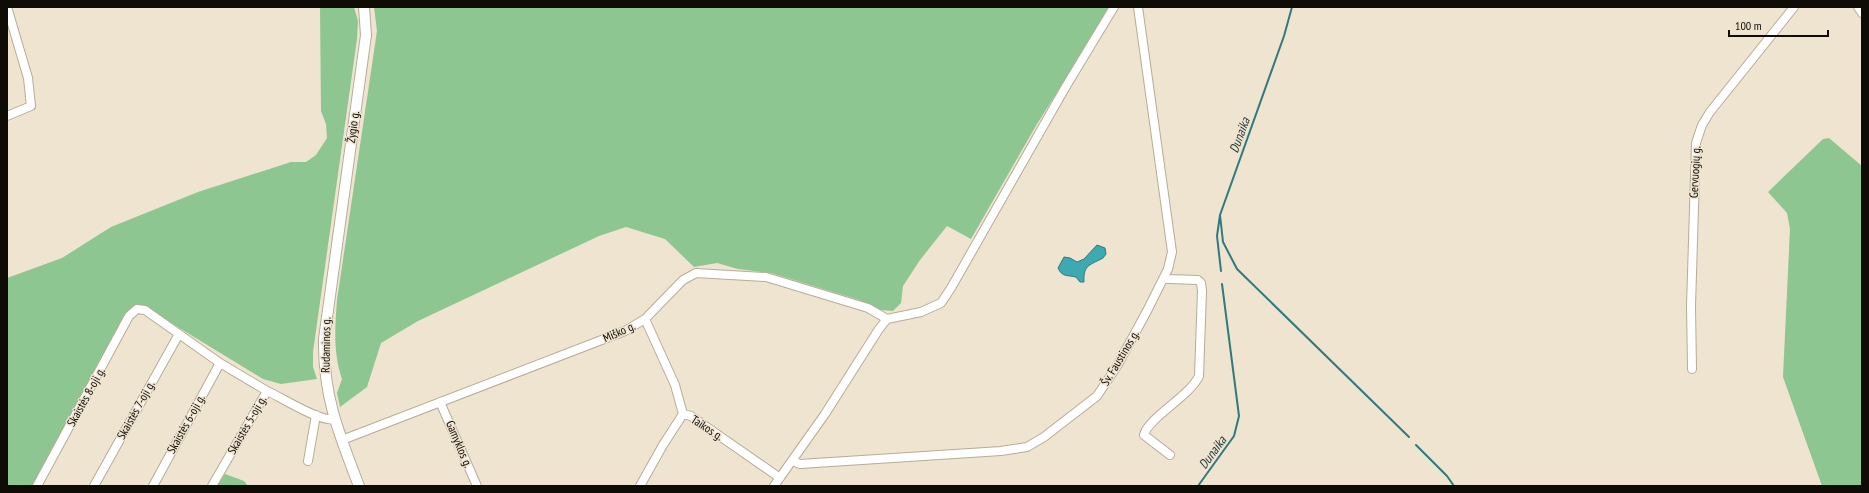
<svg xmlns="http://www.w3.org/2000/svg" width="1869" height="493" font-family="'PT Sans Narrow',sans-serif">
	<rect width="100%" height="100%" fill="#efe4d0"/>
	<path fill="#8dc690" d="M320,7H354L358,21L357,39L313,352V367L317,379L281,384L263,379L145,307H135L33,486H7V278L62,258L111,227L198,192L291,162H306L316,155L327,138L326,124L321,111Z
		M374,7H1111L1037,124L971,239L947,226L920,260L903,286L901,303L893,311L881,310L859,300L771,273L738,269L717,263L694,267L665,239L626,227L599,236L418,321L381,343L367,387L340,407L337,393L342,379C333,353 335,327 337,300L377,31Z
		M1829,138L1862,166V486H1822L1783,377L1790,229L1787,213L1768,192L1823,139Z
		M225,474L244,481L248,486H217Z"/>
	<path fill="#3ea9b1" stroke="#307a7e" d="M1097,245L1105,248L1106,254L1103,258C1091,265 1083,264 1084,282H1080L1076,277C1067,275 1062,277 1058,268L1064,257L1070,258L1077,262L1084,259Z"/>
	<g fill="none" stroke-linecap="round" stroke-linejoin="round">
		<path stroke="#307a7e" stroke-width="2" d="M1220,215L1223,242L1237,269L1409,437
			M1221,271L1217,236L1220,215L1284,36L1292,7
			M1416,445L1447,476L1454,486
			M1198,486L1234,436L1239,416L1222,284"/>
		<g stroke="#b6ac99" stroke-width="10">
			<path id="minor" d="M7,7L28,78L31,106L7,116
				M1858,7L1862,13
				M1164,278L1168,279L1198,280L1201,283L1202,291L1199,376C1190,396 1148,418 1144,435L1170,455
				M645,319L675,385L683,414
				M1692,369L1691,306L1696,143L1702,125L1710,112L1794,7
				M440,402L477,486
				M342,440L625,331L645,319L683,280L696,273L766,277L868,308L887,319
				M308,461L316,415
				M793,461L800,464L1001,451L1027,447L1044,437L1097,396L1117,366L1147,311L1168,269L1172,252L1138,7
				M37,486L129,316L137,309L145,310L220,363L267,391
				M94,486L179,334
				M153,486L220,363
				M212,486L267,391C281,397 321,423 334,419
				M640,486L663,445L683,414L691,416L780,478
				M774,486L825,414L879,329L887,319L921,312L941,303L951,288L1065,88L1114,7"/>
		</g>
		<g stroke="#b6ac99" stroke-width="12">
			<path id="major" d="M359,486C339,434 323,396 324,339L366,35L364,7"/>
		</g>
		<use href="#minor" stroke="#fff" stroke-width="8"/>
		<use href="#major" stroke="#fff" stroke-width="10"/>
	</g>
	<g text-anchor="middle" stroke-width="3" stroke-linejoin="round" paint-order="stroke">
		<g font-size="12" fill="#0f0c06" stroke="#efe4d0">
			<text transform="translate(353 127) rotate(-82)" y="4">Žygio g.</text>
			<text transform="translate(1695 172) rotate(-87)" y="4">Gervuogių g.</text>
			<text transform="translate(619 332) rotate(-24)" y="4">Miško g.</text>
			<text transform="translate(326 345) rotate(-89)" y="4">Rudaminos g.</text>
			<text transform="translate(1120 358) rotate(-59)" y="4">Šv. Faustinos g.</text>
			<text transform="translate(86 397) rotate(-61)" y="4">Skaistės 8-oji g.</text>
			<text transform="translate(136 410) rotate(-61)" y="4">Skaistės 7-oji g.</text>
			<text transform="translate(186 424) rotate(-61)" y="4">Skaistės 6-oji g.</text>
			<text transform="translate(247 425) rotate(-60)" y="4">Skaistės 5-oji g.</text>
			<text transform="translate(707 428) rotate(33)" y="4">Taikos g.</text>
			<text transform="translate(459 444) rotate(67)" y="4">Gamyklos g.</text>
		</g>
		<g font-size="13" font-style="italic" fill="#223a3c" stroke="#efe4d0">
			<text transform="translate(1239 135) rotate(-70)" y="5">Dunaika</text>
			<text transform="translate(1212 452) rotate(-54)" y="5">Dunaika</text>
		</g>
	</g>
	<rect width="1869" height="493" fill="none" stroke="#0f0c06" stroke-width="16"/>
	<path d="M1729 30v6h99v-6" fill="none" stroke="#0f0c06" stroke-width="2"/>
	<text x="1735" y="30" font-size="12" fill="#0f0c06" stroke="#efe4d0" stroke-width="3" paint-order="stroke">100 m</text>
</svg>
